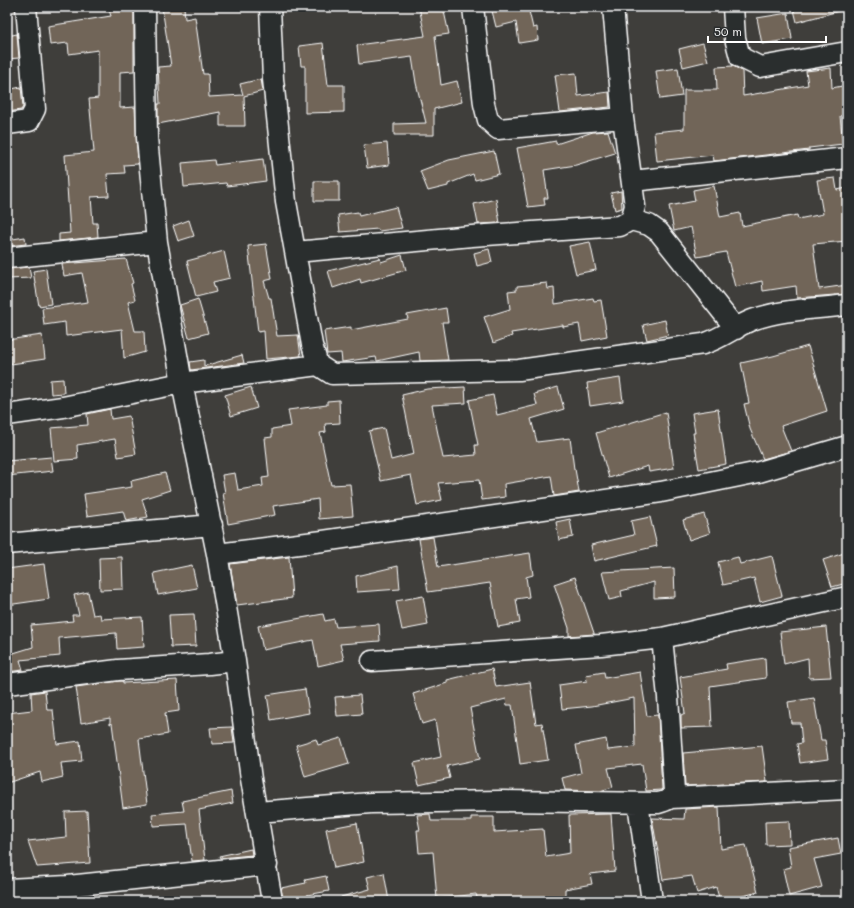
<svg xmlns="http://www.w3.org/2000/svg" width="854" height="908" font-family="Mali,sans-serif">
	<rect width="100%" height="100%" fill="#3f3e3b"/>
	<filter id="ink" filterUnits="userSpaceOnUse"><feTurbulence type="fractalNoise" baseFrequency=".025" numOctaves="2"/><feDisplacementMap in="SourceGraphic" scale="8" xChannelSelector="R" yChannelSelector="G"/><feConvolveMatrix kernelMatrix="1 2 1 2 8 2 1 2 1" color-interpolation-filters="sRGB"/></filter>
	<g filter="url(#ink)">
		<path fill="#716558" stroke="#fff" d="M108,7H134V71L120,72V108L135,107L138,164L124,165L125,173L107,174L109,196L91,197L93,223H97L98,237L59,241V234L70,233L65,155L94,152L89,99L98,98V50L69,54L68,43L50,45L48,26L111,16Z
			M162,7H184L185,19L195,17L203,74H208L209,97L243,95L240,84L261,79L263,91L244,96L245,126H220V112L158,124V104H160L158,67L171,66Z
			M419,7H443L449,34L435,36L441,85L457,81L462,102L434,109V135H394V124L426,123L416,83L412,57L359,64L357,45L425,36Z
			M491,7H528L533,28L537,27L538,40L519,43L516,22L496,27Z
			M805,7H839V11L797,22L794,10Z
			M788,13L792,39L762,44L757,18Z
			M17,34L19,58L7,59V36Z
			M323,43L328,85H344V112L305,113V66H301L299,46Z
			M703,43L708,61L683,67L679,49Z
			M733,66L742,71L743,96L808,85L806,71L831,68L832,88L847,85V115L840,116L843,144L809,148V150L714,161L713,155L657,161L654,132L684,129V90H717L716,67Z
			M678,68L682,96L660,99L656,71Z
			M576,73L578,96L609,92L610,107L560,112L555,75Z
			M21,87L23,107L21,110L7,112V90Z
			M608,131L615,153L576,165L544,170L548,198H544L545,205L528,207L517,148L556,141V144L593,132Z
			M387,143L389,165L367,168L364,145Z
			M494,151L499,174L475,180L473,174L448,184V186L428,191L420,171L449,160Z
			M263,159L266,181L227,186L226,183L184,187L182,163L214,160L215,165Z
			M835,178L837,190L847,188V241L813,244L819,289L847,285V294L797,298L796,286L763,291L762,281L735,287L726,252L697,257L691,227L674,231L669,206L695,201L693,190L714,186L720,217L740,213L742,226L797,215L798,219L823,214L817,180Z
			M314,181H339V201H314Z
			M621,191L622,208L615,210L611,193Z
			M496,199L500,223L478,224L474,204Z
			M396,207L402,228L379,231L378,229L340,232L338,215L358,212L359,216Z
			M189,220L194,236L178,241L173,226Z
			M25,237L26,244L7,246V240Z
			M590,242L596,270L576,274L569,246Z
			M266,244L272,279L264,281L269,298H271L277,336L298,335L301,356L266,359L264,331L258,332L248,246Z
			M489,249L492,262L477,266L474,253Z
			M224,251L230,278L213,282L216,292L196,297L187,261Z
			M402,255L406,270L361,283L360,279L333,288L328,271L380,258L381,262Z
			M126,259L133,283L131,284L135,300L128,302L135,331H144L145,352L124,358L122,329L66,336L65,322L44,325L42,308L88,302L82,273L64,276L62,264Z
			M29,267L31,278L7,279V269Z
			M46,269L51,304L39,306L33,271Z
			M547,283L548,289L554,288L555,304L593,298L594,301L601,300L607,336L582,341L579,324L563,327V325L511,333L512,336L493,343L484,317L510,309L508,291L517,290V286Z
			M198,299L208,333L189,338L180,305Z
			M446,308L448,322H442L448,360L420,361L419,352L377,361L376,357L342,362L341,353L327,354L324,331L351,327V330L408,319L407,315Z
			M665,320L668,335L647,340L643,325Z
			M42,335L45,359L11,364L7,340Z
			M808,346L827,411L781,426L791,451L763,459L750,429L744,404L749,403L741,363L773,356Z
			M242,355L244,363L191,370L190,362L204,360V366Z
			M620,378L623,401L590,406L587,383Z
			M63,379L64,393L51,394L50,380Z
			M251,387L257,408L231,416L225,395Z
			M465,387L466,403L432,405L443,458L476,455L475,445H478L469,400L493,395L497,415L537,405L534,394L558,387L564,409L531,419L537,442L570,438L574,469H575L579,492L554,496L551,476L504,484L505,497L482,500L479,480L438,483L442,500L417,505L411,475L381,481L369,431L384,428L391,460L414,454L402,395L427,389Z
			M339,400L340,423L325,424L326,432L320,433L331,485L350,484L353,516L319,519L318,499L273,506L275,515L228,524L223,493H225L222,475L235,473L238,490L263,486L262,478L269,477L265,438L272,437V429L291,426L288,410L327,405V401Z
			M110,409L111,419L129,416L136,454L118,457L115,439L77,445L78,459L54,461L51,428L88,425L87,414Z
			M718,409L726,464L699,469L693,433H695L692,413Z
			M666,412L674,468L649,472L648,466L609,478L596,433Z
			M51,457L53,471L7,476V461Z
			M165,473L170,490L142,499L148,517L126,521L123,511L87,516L84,494L132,487L131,481Z
			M704,514L710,533L689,540L683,520Z
			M650,517L657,546L594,561L591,545L634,535L631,521Z
			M570,519L573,537L559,540L556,522Z
			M433,537L438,567L530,553L533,575L526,577L529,597L516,599L520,623L498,627L490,583L428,592L419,539Z
			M847,552V583L832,587L823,560Z
			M772,556L782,596L760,602L754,578L723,585L718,562L738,557L740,564Z
			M122,557L123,589L100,590L99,558Z
			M289,557L292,598L237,605L230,564Z
			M44,564L49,599L7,605V569Z
			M192,565L197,588L158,595L154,573Z
			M398,566L400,589L357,592L356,576Z
			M674,568L675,597L654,598V582L621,591L622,597L609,600L602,572Z
			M575,577L594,633V634L569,636V628L554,584Z
			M88,592L93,615L100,614L101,619L142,617L144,647L117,649L116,633L59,638L60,656L20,660L23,670L7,672V655L33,647L31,625L73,621L72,615H79L74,595Z
			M423,596L428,625L402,630L396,601Z
			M194,614L196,646L171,647L169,615Z
			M323,614L325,621L334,619L336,627L379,624L380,641L340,644L344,660L318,666L313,640L263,650L258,626Z
			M826,627L831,677L809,678L808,658L784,664L780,632Z
			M765,658L766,678L710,686L712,727L681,728V715L685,713L680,677L727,669L726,664Z
			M492,669L496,687L530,682L536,724L542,723L548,760L520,764L512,705H507L506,699L470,708L480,759L447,766L450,778L419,785L414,763L441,757L435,720L422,724L413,694L447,683V680Z
			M604,672L605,678L640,672L647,716L658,715L662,789L661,790L646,791L642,764L608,768L613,787L600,791L565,790L562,778L581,773L576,745L606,739L608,750L635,747L634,698L592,706L562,709L559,685L587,681L586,675Z
			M177,680L179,711L165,713L168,734L139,739L147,804L123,808L112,723L110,724V718L81,723L76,687L119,681H123V683Z
			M305,689L309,713L271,720L267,695Z
			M45,691L47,710H53L57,744L80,741L82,761L61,763L63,777L42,782L40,772L7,783V713L32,710L31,693Z
			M360,695L362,714L337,716L335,697Z
			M814,698L821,740H825L828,759L800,763L797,744L802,743L800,723H791L788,702Z
			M232,727L234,743L212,744L210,728Z
			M341,738L349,764L305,777L296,745L316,739L318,745Z
			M762,746L767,782L685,786L683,753Z
			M231,791L233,803L199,810L205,860L192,861L187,824L153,826L152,814L184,811L182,801Z
			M719,807L721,849L746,845L758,892L725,901H720L716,887L697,893L692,876L663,880L652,818L684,819L685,809Z
			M87,811L90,863L37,867L28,841L66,837L65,812Z
			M430,814L431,821H471V817H494V832L543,829L546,857L570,853L569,815L611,814L615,871L590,874L592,884L565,889V898L530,899V901H478L476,894L437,899L433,852L419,853L417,830H420L417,815Z
			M789,821L790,844L766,845L765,822Z
			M357,823L364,862L334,868L326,829Z
			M838,838L841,854L814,859L822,887L789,896L783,869L791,867L788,847Z
			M251,849L252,855L220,858L219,856Z
			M384,873L389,901H342L341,897L370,889L367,877Z
			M326,876L329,891L307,895L308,901L283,899L281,888L306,883L305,880Z"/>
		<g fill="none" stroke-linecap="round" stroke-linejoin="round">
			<g stroke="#fff" stroke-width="23">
				<path id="minor" d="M145,7L147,138L157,242L182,383L217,554L235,661L251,779L272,901
					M270,7L273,79L286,202L312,345L318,365
					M473,7L484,104L488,120L498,129L623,118
					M733,7L735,38L740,57L760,67L847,52
					M7,124L29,121L35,109L26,7
					M632,181L847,158
					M631,220L649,225L659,232L736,329
					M295,252L472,236L620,226L631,220L635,206L623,118L613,7
					M7,258L157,242
					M7,415L63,407L182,383L318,365L332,374L519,370L703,344C723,338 734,327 752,320C782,309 816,309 847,305
					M7,544L212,525
					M217,554L323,541L661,492L759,472L847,446
					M372,661L601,645L662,638L847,597
					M7,684L118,670L209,664L235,661
					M671,798L847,789
					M638,803L652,901
					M257,812L371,803L501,801L658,803C666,801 670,800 674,792L668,697L662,638
					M7,889L68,886L267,865"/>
			</g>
			<use href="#minor" stroke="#2a2d2e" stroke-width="20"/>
		</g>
	</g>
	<rect width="854" height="908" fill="none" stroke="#2a2d2e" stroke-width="24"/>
	<rect x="12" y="12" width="830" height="884" fill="none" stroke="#fff" stroke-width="1.5" filter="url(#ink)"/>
	<path d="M708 36v6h118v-6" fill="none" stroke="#ffffff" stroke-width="2"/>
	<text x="714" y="36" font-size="12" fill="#ffffff" stroke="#2a2d2e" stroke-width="3" paint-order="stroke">50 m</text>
</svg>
